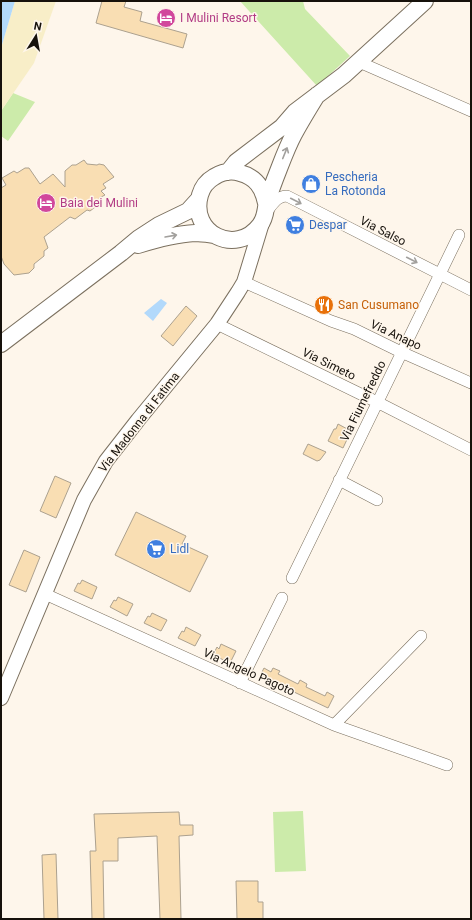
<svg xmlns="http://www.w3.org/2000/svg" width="472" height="920" font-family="Roboto,sans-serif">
	<rect width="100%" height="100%" fill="#fef6eb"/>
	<path fill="#ccebaa" d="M240,1H303L305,9L350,56L317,86Z
		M13,93L35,102L8,141L1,136V111Z
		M303,811L306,871L275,872L273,812Z"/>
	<path fill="#f8eec8" d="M15,1H56L34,63L1,111V48Z"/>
	<path fill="#b2d9fb" d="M1,1H15L1,48Z
		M161,299L167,303L153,321L144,313Z"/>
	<path fill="#f9deb3" stroke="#aca18f" d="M102,1H126L124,7L142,12L140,21L187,34L183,48L96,23Z
		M84,160L87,164L97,165L99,164L104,165L114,177L103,184L106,188L101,191L105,195L99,198L102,202L90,211L87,210L75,219L70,217L44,237L48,248L44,251V256L34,264V268L29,273L14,275L4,264L1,256V188L6,185L2,178L14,171L17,173L25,168H29L40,184L53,174L65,187V171L72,165H76Z
		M186,306L197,316L173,346L161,336Z
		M338,424L351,431L343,448L328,441L334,429H336Z
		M308,444L326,452L320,460L317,461L303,454Z
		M55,476L71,483L56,518L40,511Z
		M136,512L186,536L182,544L208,556L190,592L115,555Z
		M24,550L40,557L26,592L9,585Z
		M82,580L97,587L92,599L74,591L78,583L80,584Z
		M118,597L133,604L127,616L110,607L114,600L116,601Z
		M152,613L167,620L161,631L144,623L148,616L150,617Z
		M186,627L201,635L195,646L178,638L182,631L184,632Z
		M221,644L236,651L230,663L213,655L217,647L219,649Z
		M264,668L271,672L273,668L280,671L278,674L298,684L300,680L307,684L306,687L325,696L327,692L334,696L328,708L260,676Z
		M179,812L180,825H193V835L179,836L181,919H160L157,836L118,838V861H103L104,919H92L90,851H96L94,814Z
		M56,854L58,919H44L42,855Z
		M236,881H258V902H263V919H237Z"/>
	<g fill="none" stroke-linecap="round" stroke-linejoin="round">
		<g stroke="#7b705f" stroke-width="12">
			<path id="minor" d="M359,62L471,111
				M267,211C273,204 277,196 287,196L471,290
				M244,282L331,321L354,329L401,352L471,383
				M217,324L377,402L471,450
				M339,480L377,500
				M292,578L459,235
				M45,594L334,725L447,765
				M240,683L282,598
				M334,725L421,636"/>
		</g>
		<g stroke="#7b705f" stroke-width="16">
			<path id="tertiary" d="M1,698L84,500L106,461L138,420L217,324L238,292L244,282L248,269L262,223"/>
		</g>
		<g stroke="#7b705f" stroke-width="18">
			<path id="secondary" d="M228,172L236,162L282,127L295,112L344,75L425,1
				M266,203C263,188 256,177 240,173C231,170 222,172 214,177C207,181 202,188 200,195C189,233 236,257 260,225C266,217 265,211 267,202C269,195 272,187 275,179C281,164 286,149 294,134C301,121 309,108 317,95
				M138,245C157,239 175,234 195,233C201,233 207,234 214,235
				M1,344L121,253L139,238L159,225L188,211L198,200"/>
		</g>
		<use href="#minor" stroke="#fff" stroke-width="11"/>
		<use href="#tertiary" stroke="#fff" stroke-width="14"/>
		<use href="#secondary" stroke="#fff" stroke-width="16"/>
	</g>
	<defs><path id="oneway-shaft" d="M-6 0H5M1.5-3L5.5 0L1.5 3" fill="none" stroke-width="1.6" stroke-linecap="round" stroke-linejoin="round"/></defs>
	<g stroke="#a2a09d">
		<use href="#oneway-shaft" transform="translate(285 153) rotate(-68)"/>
		<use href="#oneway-shaft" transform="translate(296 201) rotate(27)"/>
		<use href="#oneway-shaft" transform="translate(171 236) rotate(-10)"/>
		<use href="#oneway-shaft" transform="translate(412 260) rotate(27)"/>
	</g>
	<defs>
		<g id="hotel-disc" transform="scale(1)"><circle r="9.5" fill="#d1479c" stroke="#fef6eb"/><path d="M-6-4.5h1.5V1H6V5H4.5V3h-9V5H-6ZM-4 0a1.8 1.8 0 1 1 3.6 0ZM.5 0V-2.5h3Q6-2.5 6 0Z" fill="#fff"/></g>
		<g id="shop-disc" transform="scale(1)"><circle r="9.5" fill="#3f7fe0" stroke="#fef6eb"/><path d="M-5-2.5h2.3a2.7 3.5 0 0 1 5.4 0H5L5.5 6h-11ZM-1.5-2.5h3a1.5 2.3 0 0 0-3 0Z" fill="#fff"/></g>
		<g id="supermarket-disc" transform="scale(1)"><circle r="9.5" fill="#3f7fe0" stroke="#fef6eb"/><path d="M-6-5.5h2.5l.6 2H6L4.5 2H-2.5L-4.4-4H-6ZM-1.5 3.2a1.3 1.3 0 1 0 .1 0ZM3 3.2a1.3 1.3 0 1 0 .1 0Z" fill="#fff"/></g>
		<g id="restaurant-disc" transform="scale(1)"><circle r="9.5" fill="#e8710a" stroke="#fef6eb"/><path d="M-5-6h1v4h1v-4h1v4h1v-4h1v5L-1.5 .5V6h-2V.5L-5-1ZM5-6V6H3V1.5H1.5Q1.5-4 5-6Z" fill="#fff"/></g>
	</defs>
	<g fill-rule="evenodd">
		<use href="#hotel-disc" x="166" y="18"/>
		<use href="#shop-disc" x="311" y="184"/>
		<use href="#hotel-disc" x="46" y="203"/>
		<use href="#supermarket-disc" x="295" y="225"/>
		<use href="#restaurant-disc" x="324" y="305"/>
		<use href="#supermarket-disc" x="156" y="549"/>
	</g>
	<g text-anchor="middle" stroke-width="3" stroke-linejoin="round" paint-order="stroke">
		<g font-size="12" fill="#b23c85" stroke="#fef6eb" text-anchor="start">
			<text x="180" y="22">I Mulini Resort</text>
			<text x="60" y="207">Baia dei Mulini</text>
		</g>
		<g font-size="12" fill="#366cbe" stroke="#fef6eb" text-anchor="start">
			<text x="325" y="181">Pescheria<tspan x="325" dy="14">La Rotonda</tspan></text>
			<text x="309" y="229">Despar</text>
			<text x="170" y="553">Lidl</text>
		</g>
		<g font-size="12" fill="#16110b" stroke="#fef6eb">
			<text transform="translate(383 231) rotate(27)" y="4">Via Salso</text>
			<text transform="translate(396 335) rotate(25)" y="4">Via Anapo</text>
			<text transform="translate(329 364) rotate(26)" y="4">Via Simeto</text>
			<text transform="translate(363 401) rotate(-64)" y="4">Via Fiumefreddo</text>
			<text transform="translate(139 422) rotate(-52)" y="4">Via Madonna di Fatima</text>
			<text transform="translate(249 672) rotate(24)" y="4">Via Angelo Pagoto</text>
		</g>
		<g font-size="12" fill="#c56008" stroke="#fef6eb" text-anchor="start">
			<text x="338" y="309">San Cusumano</text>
		</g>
	</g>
	<rect width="472" height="920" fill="none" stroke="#16110b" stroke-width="4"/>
	<g transform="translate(36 36) rotate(11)" stroke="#fef6eb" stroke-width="3" paint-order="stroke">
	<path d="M0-3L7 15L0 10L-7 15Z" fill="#16110b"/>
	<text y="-6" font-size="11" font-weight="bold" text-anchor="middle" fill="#16110b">N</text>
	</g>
</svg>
